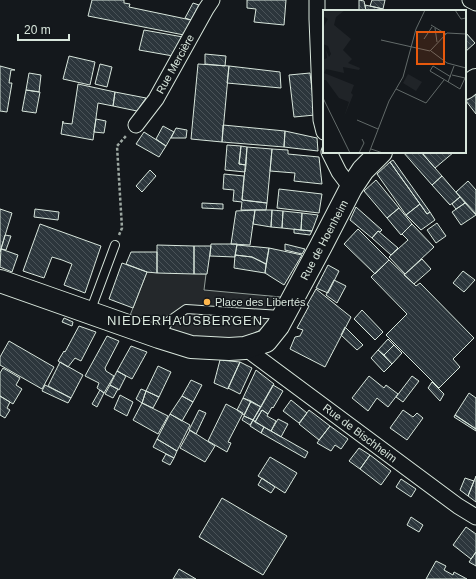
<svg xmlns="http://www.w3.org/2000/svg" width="476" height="579" font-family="Arial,sans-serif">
	<defs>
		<pattern id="building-back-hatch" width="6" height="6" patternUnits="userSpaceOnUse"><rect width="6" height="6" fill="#2c363c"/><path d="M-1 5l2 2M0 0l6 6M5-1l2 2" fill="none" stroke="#4a5358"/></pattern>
	</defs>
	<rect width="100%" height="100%" fill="#14181c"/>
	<path fill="#24282b" stroke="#939e99" d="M147,272L206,274L204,290L281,297L267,324L257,332L241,338L191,337L129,318Z"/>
	<path fill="url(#building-back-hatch)" stroke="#d8e6dc" d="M92,0H124V3L130,4L129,7L191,20L184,35L88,16Z
		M247,0H286L284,25L254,22L256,9L247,8Z
		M359,0L364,1L366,11H359Z
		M372,0H385L383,9L370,6Z
		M193,3L199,5L191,20L185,18Z
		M365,5L383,9L382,11H366Z
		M144,30L183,37L173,56L139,50Z
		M466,33L475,43L465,52V34Z
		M205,54L226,56L225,66L205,64Z
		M69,56L95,62L90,85L63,79Z
		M100,64L112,67L107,87L95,84Z
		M198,64L229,66L222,142L191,139Z
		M0,66L15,70H11L9,83H12L7,112L0,111Z
		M229,66L280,72L281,88L227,83Z
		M29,73L41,75L39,92L26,90Z
		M310,73L315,115L294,117L289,75Z
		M78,84L115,92L113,106L98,103L93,140L61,134L63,121V123L72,124Z
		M26,90L40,92L36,113L22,111Z
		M115,92L146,98L137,111L113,106Z
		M476,93V114L466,101Z
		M96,119L106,121L104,133L94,132Z
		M223,125L285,131L284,147L222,142Z
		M163,126L174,132L166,146L156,139Z
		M176,128L187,130L186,138H171Z
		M285,131L317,138L318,151L284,147Z
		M144,132L166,146L159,157L136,144Z
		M227,145L241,146L239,164L246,165L245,172L225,170Z
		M241,146L247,147L246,165L239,164Z
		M247,147L272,149L267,203L242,200Z
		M272,149L288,150V154L319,157L322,184L294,181L295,173L270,171Z
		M403,152H421L442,176L432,185Z
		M421,152H454L435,168Z
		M393,160L430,212L427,214L390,162Z
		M390,162L420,204L406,215L377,174Z
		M150,170L156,176L142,192L136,186Z
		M224,174L244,176L242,200L267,203L266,210H241L242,202L233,201L234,190L223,189Z
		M442,176L460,197L450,205L432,185Z
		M376,180L399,208L387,218L364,191Z
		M468,181L476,190V214L456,192Z
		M279,189L322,194L319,213L277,208Z
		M460,197L465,203L456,209L452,204Z
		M202,203L223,204V209L202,208Z
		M465,203L476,215L461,225L452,212Z
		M420,204L427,214L430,212L435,220L421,230L406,215Z
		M356,207L382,230L380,232L378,231L372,238L350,220Z
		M399,208L412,224L401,235L387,218Z
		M0,209L12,213L0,252Z
		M35,209L59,212L58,220L34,217Z
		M255,210L250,245L231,244L236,211Z
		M255,210H272L271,227L253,224Z
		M272,210L283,211L282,228L271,227Z
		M283,211L302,213L301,230L282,228Z
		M302,213L318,215L312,231L301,230Z
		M437,223L446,236L436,243L427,230Z
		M40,224L101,246L85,293L64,285L72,264L62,260L52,257L44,278L23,271Z
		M412,224L434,247L405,274L389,257L408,240L402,234Z
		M294,229L301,230L312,231L310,235L294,233Z
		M358,229L389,260L375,274L344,244Z
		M378,231L398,248L391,255L372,238Z
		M5,235L11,236L6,250L1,249Z
		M211,244H237L235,257L210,256Z
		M285,244L305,249L302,254L285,250Z
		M157,245L194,246V274L157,273Z
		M237,245L269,248L266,264L252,257L235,255Z
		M194,246H211L207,274H194Z
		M269,248L302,255L284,285L265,273Z
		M1,249L18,255L12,272L0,267Z
		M131,252H157V273L147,272L126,264Z
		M235,255L252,257L266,264L265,273L234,268Z
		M422,259L431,269L414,284L404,275Z
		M389,260L416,286L420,283L474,338L453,359L460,367L439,388L386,335L407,314L371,277Z
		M122,263L147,272L133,308L109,299Z
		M328,265L339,271L328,293L316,288Z
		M463,271L475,280L464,292L453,283Z
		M334,280L346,286L337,303L326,295Z
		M316,289L351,317L325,367L290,349L295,337L300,336L303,330L297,328L309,306L307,305Z
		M362,310L383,332L375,340L354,319Z
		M64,318L73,322L72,326L62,322Z
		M79,326L96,332L81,361L75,358L68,367L58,361L64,351L65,352Z
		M345,327L363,345L357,350L341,335Z
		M107,336L119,341L105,368L106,371L114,376L104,393L97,388L99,383L85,376Z
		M388,339L394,345L384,355L378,350Z
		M9,341L54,367L42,389L0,365V357Z
		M394,345L402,353L392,364L384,355Z
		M131,346L147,352L132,379L117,371Z
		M378,350L392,364L384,372L371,358Z
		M220,360L240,362L228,389L214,383Z
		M60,362L83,375L71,398L48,386Z
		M240,362L252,368L240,394L228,388Z
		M158,366L171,372L159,397L146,391Z
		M3,368L20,378L16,385L22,389L13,404L0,396V373Z
		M256,370L274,384L261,407L243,398Z
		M117,371L126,376L119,390L110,385Z
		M369,376L384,388L386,385L398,394L388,407L377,398L368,411L352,398Z
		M412,376L419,381L403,402L396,397Z
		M191,380L202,385L193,402L182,396Z
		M432,382L444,394L440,401L428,388Z
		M45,385L71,398L68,403L42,391Z
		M110,385L118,389L113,398L105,394Z
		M273,385L283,391L273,408L272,407L268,414L262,410L255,422L253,420Z
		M141,389L146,391L142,403L136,399Z
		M100,390L104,393L97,407L92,404Z
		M146,391L159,397L153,408L142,403Z
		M469,393L476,398V429L455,415Z
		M120,395L133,402L127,416L114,409Z
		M0,396L10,402L7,408L10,410L5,418L0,415Z
		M182,396L193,402L182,421L170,414Z
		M243,398L251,401L244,415L237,410Z
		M291,400L307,413L299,423L283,411Z
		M251,401L261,407L253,420L244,416Z
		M142,403L168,416L158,434L133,420Z
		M226,404L243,413L228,442L231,443L227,452L208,441Z
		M199,410L206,413L196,434L189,430Z
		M262,410L268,414L267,416L276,421L271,431L255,422Z
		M309,410L330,426L319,440L299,424Z
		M403,410L413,417L417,413L423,418L407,440L390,428Z
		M170,414L190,425L177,451L157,439Z
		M455,415L476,429V431L454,417Z
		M244,416L253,420L250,425L242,420Z
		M278,419L288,424L281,437L271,431Z
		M253,420L264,427L261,433L250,426Z
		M330,426L348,439L341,449L335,445L331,451L317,443Z
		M264,427L308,452L305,458L261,433Z
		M190,430L215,446L205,462L180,448Z
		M157,439L177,451L174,458L153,447Z
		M359,448L370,455L360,469L349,461Z
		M166,454L174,458L170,465L162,461Z
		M370,455L391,471L381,485L360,469Z
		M270,457L297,473L285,493L258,476Z
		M476,476V502L468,496Z
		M262,478L275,487L271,493L258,485Z
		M465,478L474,481L468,496L460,490Z
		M401,479L416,489L411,497L396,487Z
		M222,498L287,536L263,575L199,537Z
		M411,517L423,525L419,532L407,525Z
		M466,527L476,534V552L471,559L453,545Z
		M476,552V566L469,562Z
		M436,561L446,566L444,570L453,575L454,572L467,579H426Z
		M179,569L196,579H173Z"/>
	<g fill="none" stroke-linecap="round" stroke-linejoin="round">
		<g stroke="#d8e6dc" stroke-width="10">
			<path id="lane" d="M90,312L115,245
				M160,336L169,321L186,309L281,315"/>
		</g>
		<g stroke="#d8e6dc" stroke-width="17">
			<path id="street" d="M317,0V19L321,120L324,132
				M470,0L476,3
				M136,125L156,99L206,9L212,0
				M329,152L339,172L351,188
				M245,348L458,506L476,517"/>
		</g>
		<g stroke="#d8e6dc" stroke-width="24">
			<path id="secondary" d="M465,88L476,80
				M0,281L159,337L191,347L229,349L245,348L266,341L278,326L321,246L351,188L363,170L381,152"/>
		</g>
		<path stroke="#9da8a2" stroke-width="2.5" stroke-dasharray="3 2" stroke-linecap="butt" d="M119,235L122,228L117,146L126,136"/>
		<use href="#lane" stroke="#14181c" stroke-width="8"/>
		<use href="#street" stroke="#14181c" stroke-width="15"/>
		<use href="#secondary" stroke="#14181c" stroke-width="22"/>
	</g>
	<circle fill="#ffb74d" stroke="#14181c" stroke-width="1.5" cx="207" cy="302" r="4"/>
	<g text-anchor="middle" stroke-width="3" stroke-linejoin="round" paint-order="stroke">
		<g font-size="11" fill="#d8e6dc" stroke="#14181c">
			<text transform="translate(175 64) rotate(-61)" y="4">Rue Mercière</text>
			<text transform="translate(324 240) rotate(-62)" y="4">Rue de Hoenheim</text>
			<text transform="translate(360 433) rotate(37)" y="4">Rue de Bischheim</text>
		</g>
		<g font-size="11" fill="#d8e6dc" stroke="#14181c" text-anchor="start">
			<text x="215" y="306">Place des Libertés</text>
		</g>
		<g font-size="13" letter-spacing="1" fill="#d8e6dc" stroke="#14181c">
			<text x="185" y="325">NIEDERHAUSBERGEN</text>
		</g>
	</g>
	<g transform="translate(323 10)">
		<rect width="143" height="143" fill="#14181c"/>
		<path d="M0,0H22L13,7L11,15L28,29L20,40L29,49L25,53L37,58L36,60L20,57L21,63L3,59L1,63L31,75L28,83L30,85L21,107L26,92L16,88L3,70H0V50L4,48L3,40L6,47L8,44L5,36L0,34V18L5,9L0,6Z" fill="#202428"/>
		<path d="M85,64L99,72L93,81L80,73Z" fill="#202428"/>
		<path fill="none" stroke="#626a69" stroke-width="1" d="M132,0L138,9L143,8M108,15L123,24M112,18L114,32M101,29L109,17M58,30L107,41L124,23L143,24M108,41L124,53L143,58M128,67L110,56L107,61L137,79L142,68L129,65M125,72L131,56M73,79L103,93L121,70M0,88L27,143M34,110L55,119M48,139L60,143M36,143L41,133L39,129M46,143L66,91L80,67L93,19L102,0"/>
		<path fill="#e8590c" fill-opacity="0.15" stroke="#e8590c" stroke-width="2" d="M94,22H121V54H94Z"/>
		<rect width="143" height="143" fill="none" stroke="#d8e6dc" stroke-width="2"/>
	</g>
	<path d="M18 34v6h51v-6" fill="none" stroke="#d8e6dc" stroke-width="2"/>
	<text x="24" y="34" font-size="12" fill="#d8e6dc" stroke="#14181c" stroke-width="3" paint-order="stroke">20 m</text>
</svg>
